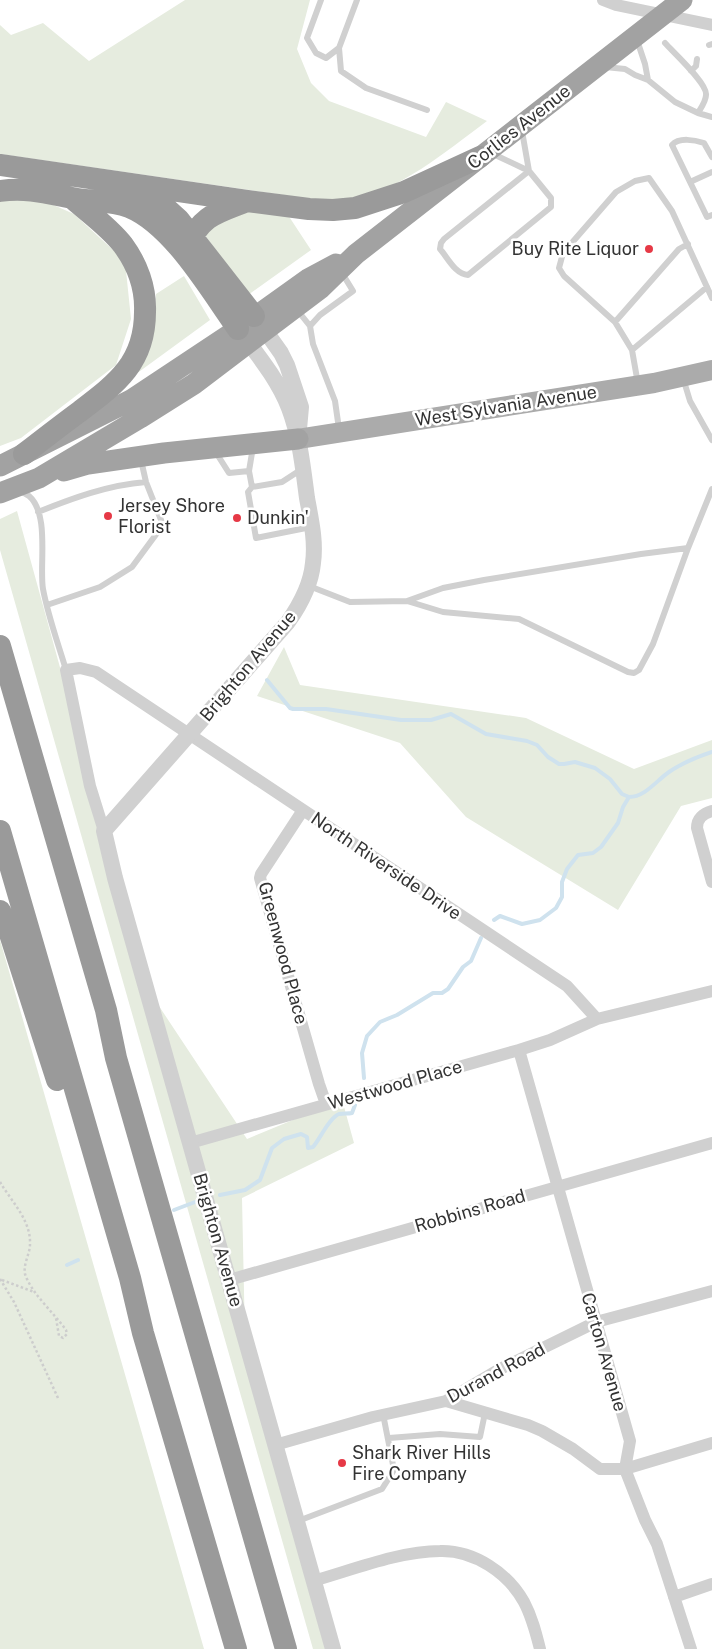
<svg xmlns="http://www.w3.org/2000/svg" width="712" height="1649" font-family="'Public Sans',sans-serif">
	<rect width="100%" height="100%" fill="#fff"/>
	<path fill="#e6ecdf" d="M185,0H310L297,49L311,83L329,101L426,137L446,102L487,121C445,152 400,191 347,201C334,203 317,199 304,198L0,154V25L11,35L43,23L89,61Z
		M24,192L74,214L125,261L131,319L116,365L21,438L0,446V199Z
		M241,211L288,215L311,250L248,295L202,231Z
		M184,276L210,320L136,374L154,328L156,294Z
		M17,511L149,991L247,1139L322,1108L343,1103L354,1143L242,1198L245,1338L331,1649H313L0,550V519Z
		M284,647L300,685L526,718L634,769L712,740V798L681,806L618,910L466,817L400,743L257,696Z
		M0,940L204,1649H0Z"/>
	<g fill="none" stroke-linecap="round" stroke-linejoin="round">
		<path stroke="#cfe2ee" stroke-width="4" d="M267,680L290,708L293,709H326L401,720H431L451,714L486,734L527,741L537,745L548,757L559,764H564L575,762L595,768L610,779L622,794L629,797
			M494,920L500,916L522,924L540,920L556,908L562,897V882L567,869L578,855L593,853L601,847L618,823L623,807L629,797C645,797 656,781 669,772C682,763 697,757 712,752
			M364,1078L362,1053L367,1036L380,1022L397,1015L433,993H442L448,989L463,967L471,961L481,938
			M220,1195L245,1190L260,1180L272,1148L284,1139L301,1134L307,1137L308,1148L313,1147C320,1139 329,1118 339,1114C343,1113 348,1114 352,1113L355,1105
			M174,1210L195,1202
			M67,1265L78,1260"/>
		<path stroke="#cdcdcd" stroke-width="2.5" stroke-dasharray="2.5 2.5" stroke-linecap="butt" d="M0,1182C11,1201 31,1220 30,1244C30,1254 23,1264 25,1274C31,1293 55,1314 66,1330L67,1334L63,1338L59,1336L56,1318
			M0,1279L14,1302L58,1398
			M2,1280L34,1292"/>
		<path stroke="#d0d0d0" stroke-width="6" d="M321,0L307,38L316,53L326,58L339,48L357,0
			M637,40L645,64L648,80
			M665,43C674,53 708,84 706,95C706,101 701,108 698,113
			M709,45L712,44
			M339,48L341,71L366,88L427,110
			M605,67L625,69L635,75L648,80L675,102L698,113L712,117
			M691,71L696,66L697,59
			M522,131L529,171
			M491,153L529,171L551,198V207L468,275C455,274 448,258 440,249L441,243L444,239L529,171
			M712,172L690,182L707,217L712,215
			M690,182L672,145C679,137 695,140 704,143L712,157
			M298,311L310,326L313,344L335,401L339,429
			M615,322L679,249L688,244
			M310,326L320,315L353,291L342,273
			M632,350L707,287
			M683,378L690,401L712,440
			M638,384L632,350L615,322L564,276L559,268L563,253L616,192L635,181L649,178L672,211L712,298
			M253,447L249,471L252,487L282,482L302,469
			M215,451L229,473L249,471
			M252,487L248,492L256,538L311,527
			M19,491C22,492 26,494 29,496C50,514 39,566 43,589C48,616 58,643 66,670
			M38,512C73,498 108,485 146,482
			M309,586L350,602L407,601L443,612L519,619L628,672L634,673L639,670L653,644L688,548
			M407,601L443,588L484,580L641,554L688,548L712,489
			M47,605L100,587L132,567L163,525L146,482L141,460
			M389,1438L440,1434L480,1437L485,1413
			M298,1521L382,1489L394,1470L383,1414"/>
		<path stroke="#d0d0d0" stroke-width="12" d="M603,0L616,5L712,25
			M303,810L261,874L260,878L319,1084L326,1104
			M712,811C703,814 697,818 697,828L712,882
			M104,831L90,786L66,670L80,668L96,672L567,986L597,1019L712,991
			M519,1050L630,1441L625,1469L645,1520L657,1544L691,1649
			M190,1143L519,1050L550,1040L597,1019
			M229,1280L712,1143
			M446,1401L528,1425L542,1431L573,1449L600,1469H625L712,1443
			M275,1445L373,1417L446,1401L500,1369L596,1322L712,1291
			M313,1581C352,1570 400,1551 440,1551C474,1550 508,1573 524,1602C532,1617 536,1633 540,1649
			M674,1597L712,1584"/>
		<path stroke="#d0d0d0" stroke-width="16" d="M259,322L281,353L287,365L301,407L299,429
			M242,334C260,358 278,380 289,408C300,437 303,468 307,498C311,520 316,541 313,563C311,585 300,605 288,622L104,831L115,878L333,1649"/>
		<path stroke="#ababab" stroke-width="20" d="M298,439L654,383L712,370"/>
		<path stroke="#a2a2a2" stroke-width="21" d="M0,466L131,400L238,329L308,279L336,264
			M64,471L88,464L164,453L298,439
			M0,493L39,478L140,418L194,384L321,288L356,254L682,0"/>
		<path stroke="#9a9a9a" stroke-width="22" d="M0,165L247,201L309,209L333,210L355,208L404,192L480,157
			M135,189L157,200L179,220L254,316
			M0,191C26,187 47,193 72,198C90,202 111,200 129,207C173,225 210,290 238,329
			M186,247C204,214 214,214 247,201
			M24,454C42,440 60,426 79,412C116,384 145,363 145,312C146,288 137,264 123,245C109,227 89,213 72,198
			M0,646L106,1010L116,1058L286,1649
			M0,831L130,1278L143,1333L236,1649
			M0,911L10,934L57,1080"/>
	</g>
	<g fill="#e63946" stroke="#fff" stroke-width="2">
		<circle cx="649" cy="249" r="5"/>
		<circle cx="108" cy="516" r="5"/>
		<circle cx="237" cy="518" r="5"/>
		<circle cx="342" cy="1463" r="5"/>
	</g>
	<g text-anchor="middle" stroke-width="5" stroke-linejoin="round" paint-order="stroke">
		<g font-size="18" fill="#333" stroke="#fff">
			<text transform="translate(519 127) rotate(-38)" y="6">Corlies Avenue</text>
			<text transform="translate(506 406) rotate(-9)" y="6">West Sylvania Avenue</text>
			<text transform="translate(248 666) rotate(-50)" y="6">Brighton Avenue</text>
			<text transform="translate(386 866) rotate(34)" y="6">North Riverside Drive</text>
			<text transform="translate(283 953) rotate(75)" y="6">Greenwood Place</text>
			<text transform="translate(395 1085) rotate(-16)" y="6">Westwood Place</text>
			<text transform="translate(470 1211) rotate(-16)" y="6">Robbins Road</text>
			<text transform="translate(218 1240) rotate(74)" y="6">Brighton Avenue</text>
			<text transform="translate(604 1352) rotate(74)" y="6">Carton Avenue</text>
			<text transform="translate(496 1373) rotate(-28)" y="6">Durand Road</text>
		</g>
		<g font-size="18" fill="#333" stroke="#fff" text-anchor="start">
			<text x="639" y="255" text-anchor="end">Buy Rite Liquor</text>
			<text x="118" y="512">Jersey Shore<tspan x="118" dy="21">Florist</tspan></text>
			<text x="247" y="524">Dunkin'</text>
			<text x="352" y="1459">Shark River Hills<tspan x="352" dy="21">Fire Company</tspan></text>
		</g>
	</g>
</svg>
